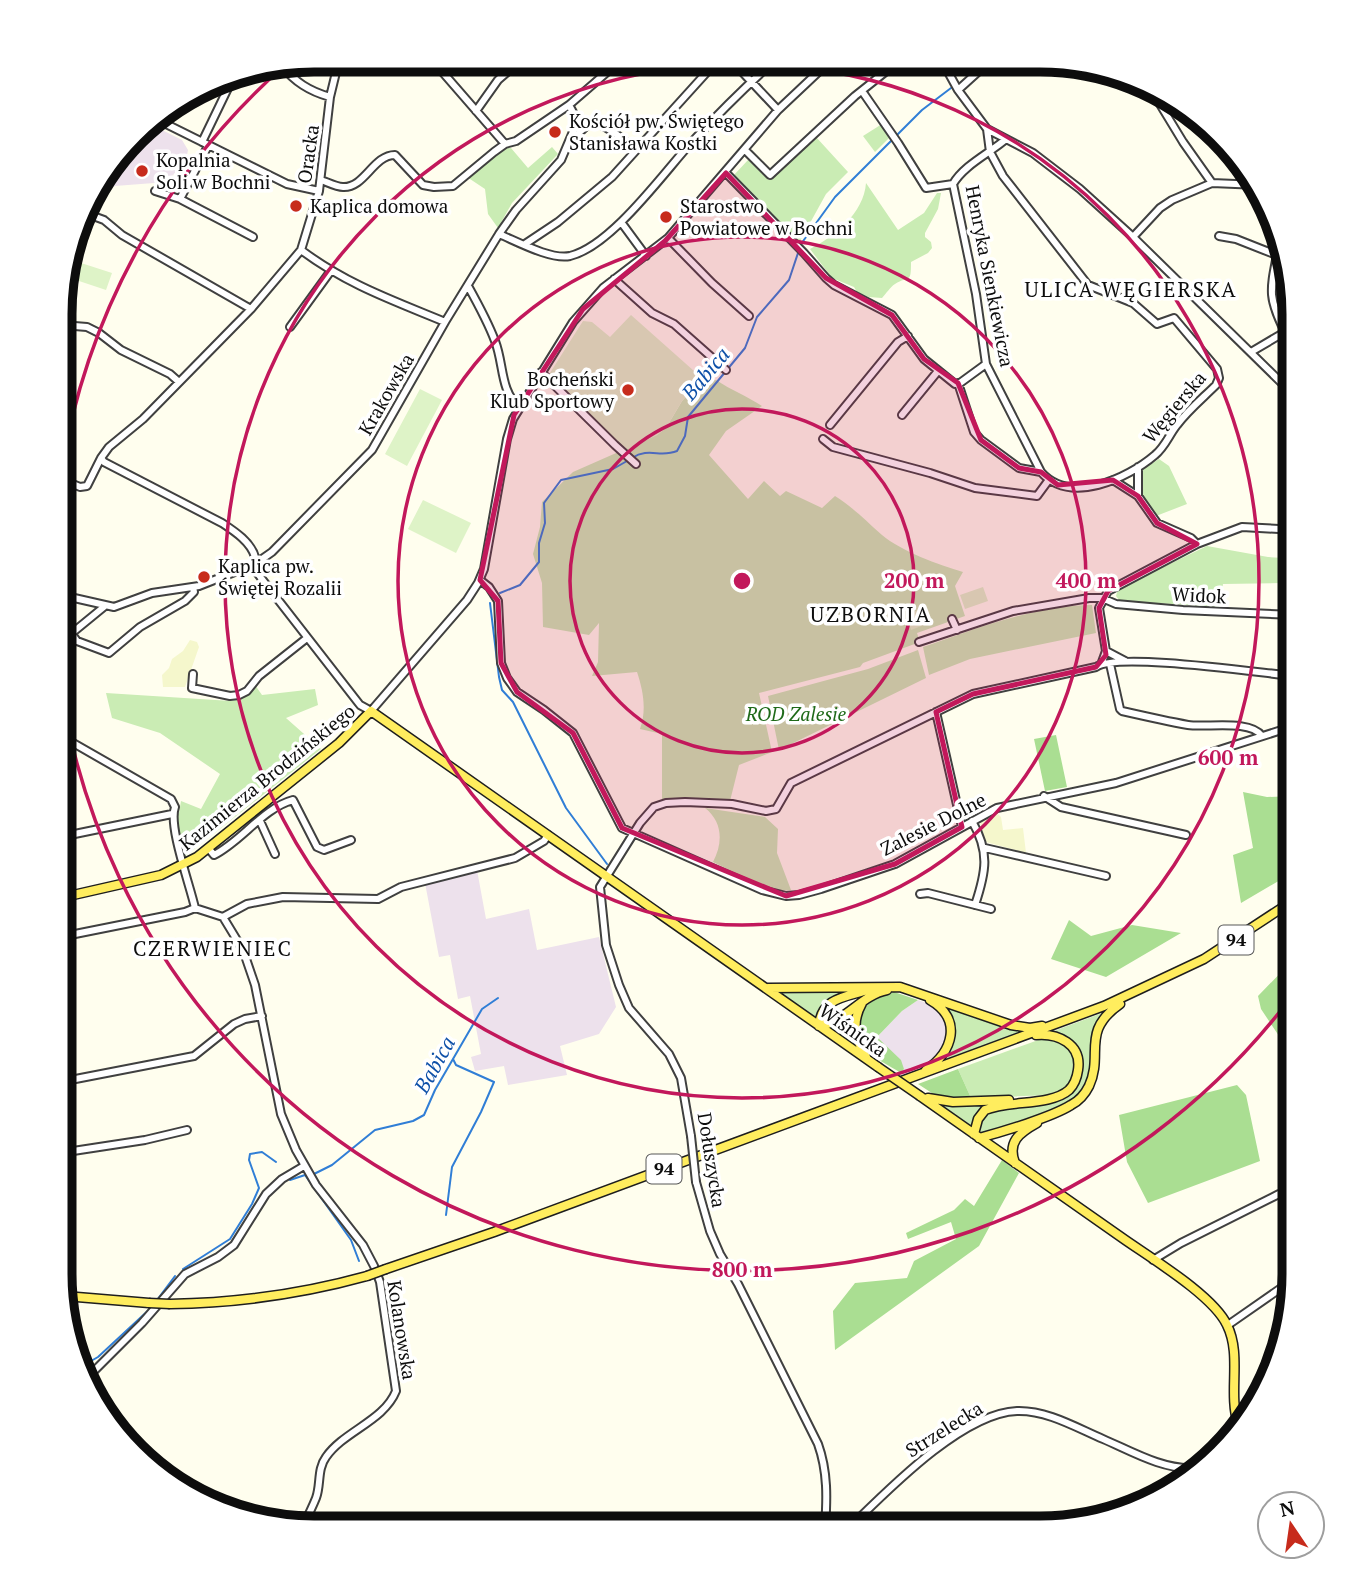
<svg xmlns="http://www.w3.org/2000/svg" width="1354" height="1588" font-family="'PT Serif',serif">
	<rect width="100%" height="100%" fill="#fffeee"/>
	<path fill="#ede1ec" d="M149,121L150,124L182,140L188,150L186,160L167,182L115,186L88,202L93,187Z
		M477,870L486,919L529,909L537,950L599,937L616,1007L599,1034L560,1046L567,1075L508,1085L504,1066L475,1071L471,1057L481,1054L470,996L458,999L450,955L439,957L425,883Z
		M918,1000L932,1005L938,1011L946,1027L947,1043L928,1065L905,1075L901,1073L904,1069L877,1037L902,1011Z"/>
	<path fill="#f5f7cc" d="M190,640L197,642L199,647L185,687H163L162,675L169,668L172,659L183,651Z
		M998,814L1001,817L1003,830L1023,828L1026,853L986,842L980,823L983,820Z"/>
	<path fill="#caecb4" d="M882,124L890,137L875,152L863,136Z
		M816,137L848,172L826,194L799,243H795L733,176L749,159L769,180Z
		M552,147L558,154L512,203L498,228L488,214L485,189L467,177L504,148H511L528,168Z
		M866,183L898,230L924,213L937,193H941L938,209L925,233V237L931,242L932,248L928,253L911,262C911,285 909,275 895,284C890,287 886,294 882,298L869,297L857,292L854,287L832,278L810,249C834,237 864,213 866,183Z
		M703,379L707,382L716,380C731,390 747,396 762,406L726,431L709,455L748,499L764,481L780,496L786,491L822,508L835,496C855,509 865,520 882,535C901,551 939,565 963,572L955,586L965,616L917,633L920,642L863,663L860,667L759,693L772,752L739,765L730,801L662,800V734L640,729C647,710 643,690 637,672L592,676L598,662L599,623L589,635L543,627L542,583L533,554L540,527L542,502L573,472L657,435L666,428L682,401Z
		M1159,459L1169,466L1187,504L1156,516L1142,494L1143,469Z
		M1207,546L1268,557L1284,558L1294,569L1282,583L1223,584L1219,607L1124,601L1119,600L1116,596L1118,589Z
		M1092,605L1096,633L970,659L929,675L923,647C978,628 1033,606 1092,605Z
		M918,650L926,678L779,750L768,696L868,669Z
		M255,685L262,695L315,689L318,705L286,718L321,749L183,858L176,816L179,813L181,801L201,809L220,774L160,733L112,718L106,693L231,701C244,699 249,696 255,685Z
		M705,808L765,817L778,829L777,853L791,890C766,893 735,872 713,862C723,843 723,822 705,808Z
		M859,990L822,1006L817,1019L779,993Z
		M945,1007L1021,1031V1032L944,1061C957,1035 954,1036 944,1008Z
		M857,1008L856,1043L855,1044L831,1029Z
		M1105,1012L1093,1041L1089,1077L1081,1093L1066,1105L981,1134C978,1125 983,1118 989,1113C1025,1103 1085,1113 1082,1059L1054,1031Z
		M1044,1038C1073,1045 1080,1056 1071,1084L1054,1095L971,1098L958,1069Z
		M1013,1102L978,1113L971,1127L939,1105Z"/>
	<path fill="#aade92" d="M1056,735L1067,787L1045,791L1034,739Z
		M1243,792L1267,797L1294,796V872L1241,903L1233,855L1253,848Z
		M1069,920L1091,936L1132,925L1181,933L1106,977L1051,959Z
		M1294,959V1070H1292L1279,1036L1261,1009L1258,996Z
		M894,992L918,1000L902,1011L877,1037L901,1060L904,1069L901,1073C890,1066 872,1058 865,1047C846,1020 867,997 894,992Z
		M958,1069L971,1098L938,1097L918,1084Z
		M1237,1085L1246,1095L1260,1161L1148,1203L1127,1162L1119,1115Z
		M1002,1160L1019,1173L979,1246L835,1350L833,1311L855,1283L907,1278L914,1261L956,1239L951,1222L908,1239L906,1233L954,1210L965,1199L974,1206Z"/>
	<path fill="#def3c7" d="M78,262L112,273L106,290L73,279Z
		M631,315L703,379L682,401L666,428L657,435L626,450L548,376L583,321L592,322L610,337Z
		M420,389L442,400L407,466L385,454Z
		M423,500L471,523L456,553L408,529Z
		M983,587L988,601L965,609L960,595Z
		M924,608L929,623L911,630L906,614Z"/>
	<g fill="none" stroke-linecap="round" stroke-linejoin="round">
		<path stroke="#307ed6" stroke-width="2" d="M801,244L835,197L922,110L951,88
			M632,458C649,447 660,458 677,451L685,436L688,417L745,348L757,317L789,280L799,250
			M500,593L520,585L539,562V543L545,523L544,503L561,480L613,469L627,461
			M490,603L499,677L502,690L513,702L566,808L607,864
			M314,1174L332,1165L375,1130L413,1121L424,1115L435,1090L482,1009L498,998
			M290,1180L305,1175L351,1240L359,1261
			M446,1215L452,1167L481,1112L494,1082L456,1065L453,1059
			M183,1269L230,1239L252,1204L259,1188L249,1160L250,1154L262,1152L276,1162
			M157,1300L175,1276
			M84,1365L98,1357L152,1307"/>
		<g stroke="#404040" stroke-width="10">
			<path id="minor" d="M339,60L330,97L319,191L301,250L251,309L143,419L109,447L101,458L104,462L222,523C234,531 251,542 255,557C257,564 255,568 258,574L360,705L371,711L467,600L478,583L484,569L507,439L513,419L573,322L603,288L668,238L778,110L830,61
				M432,60L505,144
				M732,61L778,110
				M942,61L958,90L987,129L990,152L1003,176L1088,285L1133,303L1157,324L1174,318L1217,369L1219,378L1216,385C1203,398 1188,410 1177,425C1169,435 1165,447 1155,455C1127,479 1070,505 1041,472L986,364L976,294L953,184C964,165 990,153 1006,139
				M281,65C295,82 309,91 330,97
				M958,90L990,61
				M862,91L898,143L926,188L953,184
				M1152,91L1183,142L1212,183
				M476,111L498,80L521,60
				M154,118L287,184L319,191
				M987,129L1033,153L1080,189L1133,237L1294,395
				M572,139C578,135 583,128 589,124C600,118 627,143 636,150
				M202,142L230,84
				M208,146L180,199L253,237
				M745,150L770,175L855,96L899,61
				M726,173L804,253L826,278L834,285L892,315L924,359L955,384L960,383L986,364
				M321,180C327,182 336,187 343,187C365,188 373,155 395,155L423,185L434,187L453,186L494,152L505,144L516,141L569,105L621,60
				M155,191L180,199
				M85,213L104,220L122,235L251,309
				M621,222L646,256
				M499,234C518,242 551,260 570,256C611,246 662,175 690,144C717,115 745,87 774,61
				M1219,236L1236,239L1279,256
				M1133,237L1160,208L1172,200L1212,183L1259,185
				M668,238L712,283L749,316
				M525,244L558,222L612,177L717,61
				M301,250C348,285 392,300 445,322
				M1277,255C1270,291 1268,298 1285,332
				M614,279L652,313L674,324L726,370
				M468,286C478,304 488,322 495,341C504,364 500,391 519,407
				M62,325L87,327L99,333L121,350L170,374L179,382
				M290,327L330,272
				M1251,352L1285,332L1294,329
				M541,372L615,445L636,464
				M958,383L974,432L981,440L1019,468L1041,472
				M902,415L938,371
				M830,425L898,342L908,336
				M823,439L833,447L930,473L975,488L1037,496L1048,481
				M61,479L80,487L87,486L101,458
				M1113,480L1138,496L1157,523L1191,538L1197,544
				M1138,496V467
				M480,580L489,587L498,601L501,663L507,678L517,692L544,710L573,733L622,828L762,890L786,896L799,895L821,889L895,864L997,808L1116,783L1294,726
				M61,595L114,607L152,593L199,586L255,564L272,552L372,450L445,322L499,234L516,210L561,160L575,127V116L569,105
				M952,619L957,630
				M71,633L77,641L109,653L140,627L185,601L194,592L193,587
				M61,642L105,606
				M919,642L1013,611L1089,598H1102L1116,604L1183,610L1294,615
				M1106,651L1125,661
				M1102,662L1106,651L1099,608L1108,591L1197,544L1242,527L1279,529L1294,538
				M1110,664L1120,709L1122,711C1144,716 1166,721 1188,725C1206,728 1250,719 1262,736
				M193,674L192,688L230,696L239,695L247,691L259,676L307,638
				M936,712L962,827
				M61,736L171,799L175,807C168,826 190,885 195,908
				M1044,796L1061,807L1186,835
				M260,821L275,854
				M972,821C990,852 986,872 975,905
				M60,837L172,814
				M985,848L1106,876
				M209,849L214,855C242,841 263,808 293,800L317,847L324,850L351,840
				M920,894L928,893L991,909
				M195,908L223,917L243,950L255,985L281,1114L296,1150L316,1185L363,1245L374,1266L380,1282L396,1391C384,1421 344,1431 326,1457C317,1469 321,1485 316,1498C312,1508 307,1518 302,1528
				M223,917L247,904L283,897L378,899L401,887L515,858L544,841L548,835
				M60,937L185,912L195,908
				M60,1082L194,1056L234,1024L245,1019L262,1016
				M691,1136L681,1078L669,1054L629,1008L619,985L606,945L600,887L640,823L654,807L666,803L685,802L732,804L766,811L776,809L791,783L973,694L1096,667C1117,652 1260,673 1294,676
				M60,1153L145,1140L187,1130
				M696,1182L710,1231L720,1254L738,1284L818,1444C828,1472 827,1499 825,1528
				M1153,1260L1181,1243L1279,1194
				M1228,1325L1294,1279
				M87,1378L142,1323L185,1274L218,1257L234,1245L266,1194L282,1179L304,1166
				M849,1528C887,1491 962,1413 1017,1411C1047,1410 1077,1428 1103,1439C1131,1451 1163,1470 1194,1468"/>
		</g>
		<g stroke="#1e1e1e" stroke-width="11">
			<path id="major" d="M60,898L161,875L197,857L339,743L371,711L878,1067
				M768,988L900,987L1011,1025L1030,1028L1042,1026
				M862,1003C851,1023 855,1038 866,1057
				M819,1026C845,1023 861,995 887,990
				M819,1026C821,998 845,997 868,990
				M926,1070C953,1052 963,1019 930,1000
				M920,1096C987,1143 1054,1190 1121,1237C1149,1257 1213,1295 1227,1325C1242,1355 1228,1392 1238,1424
				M928,1098L953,1102L1009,1100
				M974,1134L978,1119L985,1110C1009,1100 1051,1106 1069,1090C1074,1085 1077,1077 1078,1070C1082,1044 1058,1033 1036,1035
				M979,1138C1002,1132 1052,1117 1071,1105C1079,1101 1085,1094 1089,1086C1104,1054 1080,1032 1120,1004
				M1015,1163C1007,1142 1019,1133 1037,1123
				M386,1269L494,1232L1104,1006L1204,959L1294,900
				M65,1296L149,1303
				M170,1304C237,1303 302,1294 367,1276"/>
		</g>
		<use href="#minor" stroke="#fff" stroke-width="6"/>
		<use href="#major" stroke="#ffed5e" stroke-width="8"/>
		<g stroke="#404040" stroke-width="10" stroke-linecap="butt">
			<path id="minor-bridge" d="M691,1136L696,1182"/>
		</g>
		<g stroke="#1e1e1e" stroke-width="11" stroke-linecap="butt">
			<path id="major-bridge" d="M878,1067L920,1096
				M367,1276L386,1269
				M149,1303L170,1304"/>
		</g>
		<use href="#minor-bridge" stroke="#fff" stroke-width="6"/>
		<use href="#major-bridge" stroke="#ffed5e" stroke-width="8"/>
	</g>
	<path fill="#c2185b" fill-opacity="0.2" stroke="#c2185b" stroke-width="5" stroke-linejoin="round" d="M726,173L826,278L892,315L924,359L958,383L981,440L1019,468L1041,472L1058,485L1113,480L1138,496L1157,523L1197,544L1108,591L1099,608L1106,655L1096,667L973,694L936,712L962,827L895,864L786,896L622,828L573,733L517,692L501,663L498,601L480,580L514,415L583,309L665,241Z"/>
	<g fill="none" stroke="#c2185b" stroke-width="3.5">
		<circle cx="742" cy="581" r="172"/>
		<circle cx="742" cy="581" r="344"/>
		<circle cx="742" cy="581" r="517"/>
		<path d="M1292 996A689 689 0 0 1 61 689M61 473A689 689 0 0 1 285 65"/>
	</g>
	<g fill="#c72b1c" stroke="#fff" stroke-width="2.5">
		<circle cx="555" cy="132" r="7"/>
		<circle cx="142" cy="171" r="7"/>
		<circle cx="296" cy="206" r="7"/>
		<circle cx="666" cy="217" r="7"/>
		<circle cx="628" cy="390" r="7"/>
		<circle cx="204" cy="577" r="7"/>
	</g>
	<g text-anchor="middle" stroke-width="7" stroke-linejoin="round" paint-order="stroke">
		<g fill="#fff" stroke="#565656" stroke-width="2">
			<rect x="1218.5" y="925.5" width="35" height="29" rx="5"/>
			<rect x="646.5" y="1154.5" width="35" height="29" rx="5"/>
		</g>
		<g font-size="18" font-weight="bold" fill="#0d0d0d">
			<text x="1236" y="946">94</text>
			<text x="664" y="1175">94</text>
		</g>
		<g font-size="19" fill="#0d0d0d" stroke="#fff" text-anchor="start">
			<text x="569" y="128">Kościół pw. Świętego<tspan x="569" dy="22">Stanisława Kostki</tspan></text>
			<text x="156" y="167">Kopalnia<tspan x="156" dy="22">Soli w Bochni</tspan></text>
			<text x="310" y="213">Kaplica domowa</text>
			<text x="680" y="213">Starostwo<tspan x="680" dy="22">Powiatowe w Bochni</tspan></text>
			<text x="614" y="386" text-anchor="end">Bocheński<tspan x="614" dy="22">Klub Sportowy</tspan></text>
			<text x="218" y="573">Kaplica pw.<tspan x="218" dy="22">Świętej Rozalii</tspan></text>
		</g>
		<g font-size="19" fill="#0d0d0d" stroke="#fff">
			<text transform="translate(308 154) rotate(-82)" y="7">Oracka</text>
			<text transform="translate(990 276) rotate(79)" y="7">Henryka Sienkiewicza</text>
			<text transform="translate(386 394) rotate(-60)" y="7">Krakowska</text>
			<text transform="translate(1174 407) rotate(-50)" y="7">Węgierska</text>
			<text transform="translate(1199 595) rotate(3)" y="7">Widok</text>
			<text transform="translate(267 777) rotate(-39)" y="7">Kazimierza Brodzińskiego</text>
			<text transform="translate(933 824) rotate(-27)" y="7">Zalesie Dolne</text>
			<text transform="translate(853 1030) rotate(35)" y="7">Wiśnicka</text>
			<text transform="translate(712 1160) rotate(81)" y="7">Dołuszycka</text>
			<text transform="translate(402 1330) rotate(81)" y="7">Kolanowska</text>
			<text transform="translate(944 1429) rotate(-32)" y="7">Strzelecka</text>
		</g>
		<g font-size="19" font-style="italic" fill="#1f6a19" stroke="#fff">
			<text x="796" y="721">ROD Zalesie</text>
		</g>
		<g font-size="21" letter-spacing="2" fill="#0d0d0d" stroke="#fff">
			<text x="1131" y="297">ULICA WĘGIERSKA</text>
			<text x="871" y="622">UZBORNIA</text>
			<text x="213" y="956">CZERWIENIEC</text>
		</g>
		<g font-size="21" font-style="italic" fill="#0e50a8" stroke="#fff">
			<text transform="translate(706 374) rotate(-50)" y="7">Babica</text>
			<text transform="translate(435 1065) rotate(-61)" y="7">Babica</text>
		</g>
	</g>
	<path d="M0 0H1354V1588H0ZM314 72H1040A242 242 0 0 1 1282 314V1274A242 242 0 0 1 1040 1516H314A242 242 0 0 1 72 1274V314A242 242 0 0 1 314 72Z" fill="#fff" fill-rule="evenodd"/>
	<path fill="none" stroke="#0d0d0d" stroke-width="9" d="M314 72H1040A242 242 0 0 1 1282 314V1274A242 242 0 0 1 1040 1516H314A242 242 0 0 1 72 1274V314A242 242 0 0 1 314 72Z"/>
	<circle cx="742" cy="581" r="10" fill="#c2185b" stroke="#fff" stroke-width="3.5"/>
	<g font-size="21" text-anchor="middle" font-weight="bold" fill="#c2185b" stroke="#fff" stroke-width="7" stroke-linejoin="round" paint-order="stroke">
		<text x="914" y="588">200 m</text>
		<text x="1086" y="588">400 m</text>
		<text x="1228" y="765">600 m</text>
		<text x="742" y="1277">800 m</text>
	</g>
	<g transform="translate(1291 1525) rotate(347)"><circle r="33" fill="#ffffff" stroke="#9e9e9e" stroke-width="2"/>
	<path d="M0-5L12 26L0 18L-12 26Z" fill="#c72b1c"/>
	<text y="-10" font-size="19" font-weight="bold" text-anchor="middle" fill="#0d0d0d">N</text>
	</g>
</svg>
